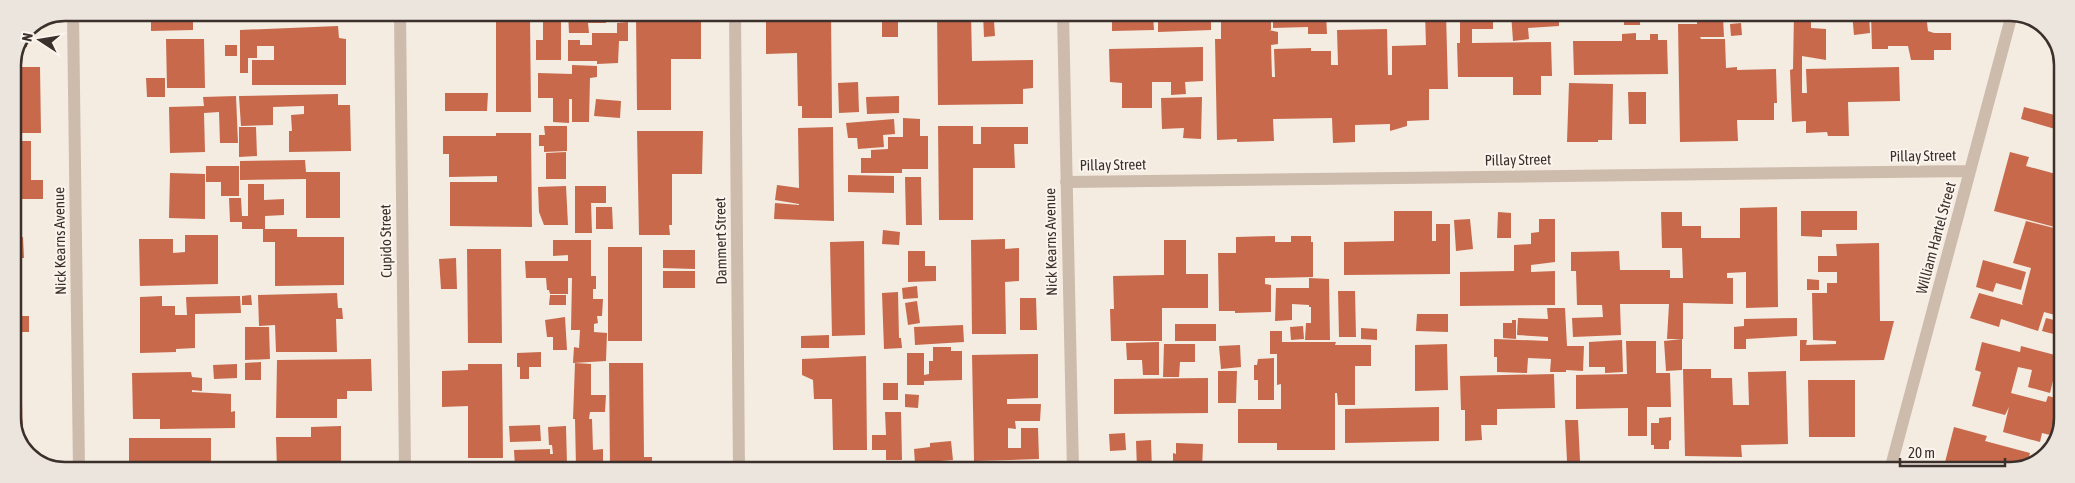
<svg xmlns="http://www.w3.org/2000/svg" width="2075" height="483" font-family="'Asap Condensed',sans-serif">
	<rect width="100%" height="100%" fill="#f4ebe1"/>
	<path fill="#c8694b" d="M130,13H193V30L151,31V20L130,21Z
		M271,13H326V19H271Z
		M568,13H606V23H588L589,33H569Z
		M671,13H701V59H671V110H637L636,16H671Z
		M831,13L832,118H802V106H798L797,53L766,54V14Z
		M882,13H898V37H882Z
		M937,13H971L972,61L1033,60V88L1023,89V104L938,105Z
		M983,13H1009V20L994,21L995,36L984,37Z
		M1221,13H1271V30H1269L1278,32V44L1271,45L1272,77H1275L1274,49L1311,48V51H1331V65H1338L1337,30L1387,29L1388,75H1392V46L1426,45L1425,13H1446L1448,89H1429V120L1407,121V126L1390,131V124L1355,125V142L1333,143L1332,118L1273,119L1274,141L1237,142V139L1217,140L1215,39H1221Z
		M1273,13H1326L1327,34H1308V27L1273,28Z
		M1460,13H1493V29H1472V43L1551,42L1552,76H1541V95H1513V77H1458L1457,43H1460Z
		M1511,13H1559V26L1528,28L1529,39L1513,41Z
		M1624,13H1640V25H1624Z
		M1670,13H1678V21H1669Z
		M1794,13H1840V18L1811,17V28L1826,29V60L1802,56V93H1807L1806,69L1899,67L1900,101L1848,102L1849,136H1828L1827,132L1806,133V121L1792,122L1790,70L1793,69Z
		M1852,13H1869L1870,33L1854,35Z
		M1875,13L1926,14L1928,31L1934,33H1951V50H1934V60H1911L1908,46H1888V49H1872L1871,14Z
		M1158,14L1211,15V30L1158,32Z
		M1153,15L1154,30L1112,31V16Z
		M530,17L531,112H496V18Z
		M543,17H561V60H536V40H543Z
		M1697,17H1723L1724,37H1700L1701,39H1725L1726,68L1737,67V70L1776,69L1777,103H1774V120H1737L1738,141L1680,142L1678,24H1697Z
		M628,22V41H619L618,63L597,64V61H568V40H580V45H592V33H617V23Z
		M1741,23L1742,35L1731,36L1730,24Z
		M338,26L339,38L346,39V85H252V60H274V46H257V58H248V73H240V30Z
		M27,29V47L20,48Z
		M1636,33V40H1650V34H1658V40H1667L1668,74L1574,75L1573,41H1622V34Z
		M166,39H204L205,88H167Z
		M225,45H237V56H225Z
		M1203,47V81L1185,82L1186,94L1171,95V82H1152V108H1122V83L1110,82L1109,49Z
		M572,65L597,66V77L590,78L589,122H572V99H569V123L553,122V98H538V73L572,74Z
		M13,67H40L41,133H13Z
		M2061,77L2062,78V108L2055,106Z
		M146,78H165V97H147Z
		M858,82L859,112L839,113L838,83Z
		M1569,83L1613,84L1612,140H1598V142H1567Z
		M1628,92H1646V124H1629Z
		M445,93H488L487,111H445Z
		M338,94V105H350L351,151L289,152V131H292L291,115L304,114V106L273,107V125L241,126L239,96Z
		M236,96L238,143H220L219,112L204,113L205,152L170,153L169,107L204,106L203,97Z
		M899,96V113L867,114L866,97Z
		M1202,97L1201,139L1183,138L1184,128L1162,129L1161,98Z
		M596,99L621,101L620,118L594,116Z
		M2024,107L2062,117V131L2021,119Z
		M903,118L920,119V136H928V169H902V173H861V158H871V150L888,149V137H903Z
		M894,119L895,134L883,135L884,147L858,149L857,138H848L846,123Z
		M544,126H567V151L544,152V146H539V135H545Z
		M938,126H973V144H981V127H1028V144H1014L1015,168H973V220H939Z
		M239,127H256L257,156L239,157Z
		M833,127L834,221L774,219L775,203L799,205V204L775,200L777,185L799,188L798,128Z
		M637,131H703L702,174H672V225H669L670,235H639Z
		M496,133H531L532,227L450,226V182H497V176L449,177V154H443V136H496Z
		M13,141H31V180H43V199H13Z
		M566,152V179H546V153Z
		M2010,152L2029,157L2026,166L2056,174L2062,155V229L1994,211Z
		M305,160L306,172H340V218H306V179L240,180V161Z
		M206,166H239V196H221V182H206Z
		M170,173L205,174V219L169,218Z
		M848,175L894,176V193L848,192Z
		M905,177H921L922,225H906Z
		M248,184H264V200L284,199V215L265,216V229H297V237H344V285L275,286V242H263V229H242V222H230L229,198H241L242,216H248Z
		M566,186L568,225H544L539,212L538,187Z
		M575,186H606V203H591L592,233H575Z
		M596,207H612L613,229H596Z
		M1777,207L1778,307L1746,308V272L1727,273V278H1733V304L1683,303V339H1667L1669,304H1620L1621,335L1573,337L1572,318L1603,317L1602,305H1577L1576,271H1571V252L1619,251L1620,270H1670V278H1683L1682,248H1662L1661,212H1682V226H1701V238H1740V208Z
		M1394,211H1432V241H1436V224H1450V274L1344,275V242L1394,241Z
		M1801,211H1857V230H1822V237L1801,236Z
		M1498,212L1511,213V238H1497Z
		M1470,219L1473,249L1456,251L1454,220Z
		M1539,219H1555V262L1531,265V272L1555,271V305L1460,306V272L1514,271V245L1531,244V233L1539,232Z
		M2026,221L2062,230V294L2055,315L2044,312L2038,331L2001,319L1999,327L1970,318L1979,293L2023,305L2022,303L2031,268L2013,263Z
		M883,230L900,232L899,245L882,244Z
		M185,235H218V284L140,286L139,239H173V253L185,252Z
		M1275,236V242H1291V236H1311V242H1313V277L1265,278V284L1271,285V312L1235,313V311H1219L1218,253H1236V237Z
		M13,237H23L24,258H13Z
		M1005,239V249L1019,248V281L1005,282L1006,334H972L971,240Z
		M553,240H591V276H596V289H593V299H603L602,316H597L598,323L594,324V332L607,333L606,361L573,363L574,347L579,348L580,330H571L572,278H568V294H550L549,290H547L546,278H526L525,261H568V255L553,256Z
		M1164,240H1186V274H1208V308H1162V341H1111L1110,309H1114L1113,276L1164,275Z
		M864,241L865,335L832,336L830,242Z
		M1879,243L1880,321H1894L1884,360L1800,361V340H1807L1806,345L1836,344V341L1813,340L1812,293H1827V283H1837V272H1818V256H1837L1836,244Z
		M608,247H642V341H608Z
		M467,249H501L502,343H468Z
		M663,250H695V269L663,268Z
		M908,251H925V266H936V281L908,282Z
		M456,258L457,289H441L439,259Z
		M1983,260L2026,272L2021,290L1996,283L1993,292L1976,287Z
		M663,271H695V288H663Z
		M1309,278L1329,279L1330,340H1305L1306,323H1311V307H1309V305L1292,304V320L1275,321L1276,288H1309Z
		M1807,279L1819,280V290H1807Z
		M917,286L918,298L903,299L902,288Z
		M1338,291H1355L1356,337H1339Z
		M898,292L899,338H901L902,348L884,349L882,293Z
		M337,293L338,308H342L343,319H336L337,352H276L275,325L259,326L258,295Z
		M251,295L252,305H242V296Z
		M550,295H566V305H549Z
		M162,296V306H175V315H187L186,297L240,296L241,313L195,314V348L176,349V352L140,353V297Z
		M1020,298H1036L1037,330H1020Z
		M917,301L920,323L908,325L905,303Z
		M1547,308H1565L1567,346H1584L1583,371L1566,370V372H1550L1551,359L1528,358L1527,373L1497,372V357H1494V339L1548,341V337L1517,335L1518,318L1548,319Z
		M1417,314H1448V332L1416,331Z
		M13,316H29V332H13Z
		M565,317L567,350H553V337H547L545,320Z
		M1797,318V336L1746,339V349H1734V327L1744,326V319Z
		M2046,318L2062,322V345H2058L2061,336L2042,331Z
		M1512,320H1516V339L1503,338V323H1512Z
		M1175,324H1216V341H1175Z
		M963,325L964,342L915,345L914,327Z
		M1303,326L1304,339L1291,340L1290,327Z
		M245,327H269L270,359L245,360Z
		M1361,328L1377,329V340L1361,339Z
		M1270,331H1282V342H1336L1335,345H1371V366H1355V405H1338L1337,393H1335V450H1277V443H1238V409H1281V384L1277,385V354H1270Z
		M829,335V348H801V336Z
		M1682,339V370L1666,371L1664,341Z
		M13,340H20L21,382H13Z
		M1622,340L1623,372L1605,373V367H1589V342Z
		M1626,341H1656V373H1670L1671,407H1647V436H1628V408L1576,409V375L1627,374Z
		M1159,342V375H1143L1142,360H1127L1126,343Z
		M1982,342L2020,352L2021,346L2059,356L2050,393L2028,387L2032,370L2018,367L2011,393L2046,402L2048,396L2060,399L2058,405L2061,406V428L2048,452L2046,451L2050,435L2042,433L2040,442L2003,432L2009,407L2005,415L1972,406L1981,372L1975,370Z
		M1164,344H1195V362H1180L1179,377H1163Z
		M1447,344L1448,390L1415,391V345Z
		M1240,345L1241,367L1221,369L1219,346Z
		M933,347H951V351H962V380L924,381V385H907V353H924V375L929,374V361H933Z
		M541,352V367H529V379H520V367H517V353Z
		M1038,354V398L1007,399V404H1041L1040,421H1015L1016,429L1008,428V448H1021V428H1038L1039,459L974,461L972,355Z
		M866,356L867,450H833L832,399H814L813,380L802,375V359Z
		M1274,358V400H1258V380H1254V365H1257L1258,359Z
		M371,359L372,391H347V399H337V418H276L277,360Z
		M261,362V380H245V363Z
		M575,363L591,364V395H606L605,412H590L589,419H592L593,450L603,449V466L576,467L575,419H573Z
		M609,363H643L644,457H652V467L610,468Z
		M237,364V378L214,379L213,365Z
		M468,364H502L503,458H468V406L442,407V371L468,370Z
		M1683,369H1711V378H1732L1733,405H1749L1748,372L1786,371L1788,444L1741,445L1742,457L1685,456Z
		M1218,371H1237L1236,403H1218Z
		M191,372L192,377L202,378V391L192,390V392L231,394V412L235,411V428L160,429V419H133L132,373Z
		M1554,374L1555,408L1497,409V425H1481L1482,440L1465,441V410H1461L1460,376Z
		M1208,378V413L1114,414V379Z
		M1808,380H1855V437H1809Z
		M883,383H898V400H883Z
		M905,394L919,395L918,408L905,407Z
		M13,401H22L23,447L13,424Z
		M1439,407V441L1345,443V409Z
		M885,412H901L902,460H886V450H872V435H886Z
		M1671,417V440L1669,441V449H1654V445H1651V423H1659V418Z
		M1565,420H1578L1580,461H1567Z
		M540,425L541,441L510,442L509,426Z
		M341,426V463L312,464V470H277L276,437H311V427Z
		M566,426L567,465L515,467L514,450L550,449V454H553L552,445H549L548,427Z
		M1954,427L1987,436L1985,441L2030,453L2027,464L2010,470H1943Z
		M1125,433L1126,450L1110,451L1109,434Z
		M129,438H211V470L129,469Z
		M1151,440L1152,470H1137L1136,441Z
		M951,441L953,460L915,463L914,449L930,447V443Z
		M1176,443L1203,444L1202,470H1173V453L1176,454Z
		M828,463H848V470H828Z
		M570,466V470H536V467Z"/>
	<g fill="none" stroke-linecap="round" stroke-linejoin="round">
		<path stroke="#cdbbac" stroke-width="12" d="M73,13L79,469
			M400,13L405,470
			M735,13L739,470
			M1063,13L1073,470
			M1066,182L1970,171
			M1890,470L2012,14"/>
	</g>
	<g text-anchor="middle" stroke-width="4" stroke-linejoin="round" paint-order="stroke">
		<g font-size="15" fill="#3b302b" stroke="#fbf5ee">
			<text transform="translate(1923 156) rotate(-1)" y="5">Pillay Street</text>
			<text transform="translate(1518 160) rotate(-1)" y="5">Pillay Street</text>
			<text transform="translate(1113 165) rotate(-1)" y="5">Pillay Street</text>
			<text transform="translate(1936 238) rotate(-75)" y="5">William Hartel Street</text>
			<text transform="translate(60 241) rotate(-91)" y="5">Nick Kearns Avenue</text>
			<text transform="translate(386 241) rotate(-91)" y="5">Cupido Street</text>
			<text transform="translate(721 241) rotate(-91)" y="5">Dammert Street</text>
			<text transform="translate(1051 242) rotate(-91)" y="5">Nick Kearns Avenue</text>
		</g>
	</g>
	<path d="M0 0H2075V483H0ZM65 21H2010A44 44 0 0 1 2054 65V418A44 44 0 0 1 2010 462H65A44 44 0 0 1 21 418V65A44 44 0 0 1 65 21Z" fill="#ece5de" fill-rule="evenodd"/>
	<path fill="none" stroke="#3b302b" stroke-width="2.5" d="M65 21H2010A44 44 0 0 1 2054 65V418A44 44 0 0 1 2010 462H65A44 44 0 0 1 21 418V65A44 44 0 0 1 65 21Z"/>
	<g transform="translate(40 40) rotate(282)" stroke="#fbf5ee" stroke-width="4" paint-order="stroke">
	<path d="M0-4L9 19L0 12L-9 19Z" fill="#3b302b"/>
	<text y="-8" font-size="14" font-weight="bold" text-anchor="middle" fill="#3b302b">N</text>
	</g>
	<path d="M1900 458v8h105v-8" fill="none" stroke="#3b302b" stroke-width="2.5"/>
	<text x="1908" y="458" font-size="15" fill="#3b302b" stroke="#fbf5ee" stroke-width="4" paint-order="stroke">20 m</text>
</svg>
